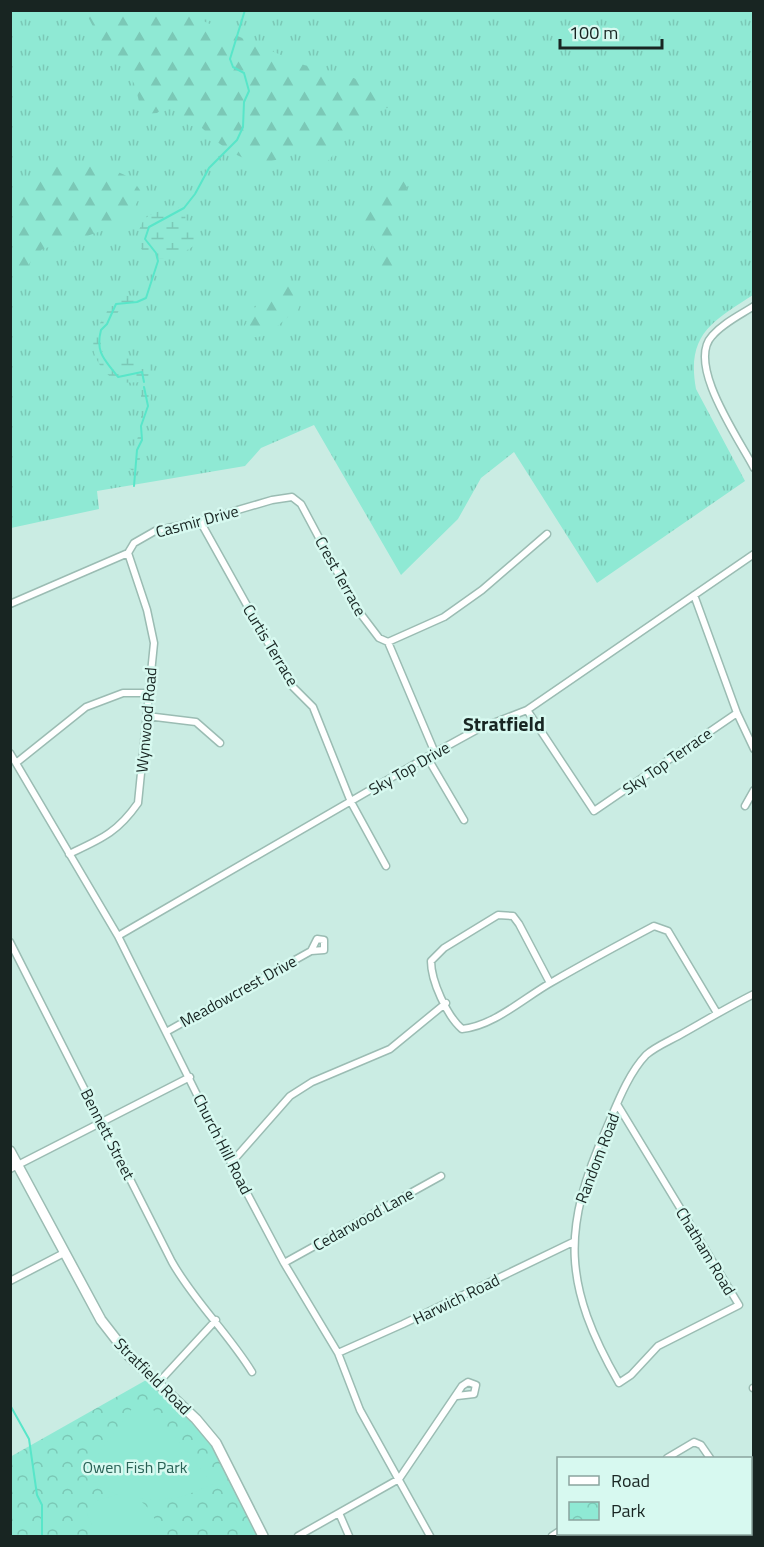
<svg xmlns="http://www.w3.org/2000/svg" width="764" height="1547" font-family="'Titillium Web',sans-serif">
	<defs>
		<pattern id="grass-tufts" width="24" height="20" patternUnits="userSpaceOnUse" patternTransform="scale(1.5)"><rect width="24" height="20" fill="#8fe9d4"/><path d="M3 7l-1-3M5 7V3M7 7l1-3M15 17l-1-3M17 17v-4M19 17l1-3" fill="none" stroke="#7bc8b6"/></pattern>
		<pattern id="forest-firs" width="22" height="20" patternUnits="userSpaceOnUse" patternTransform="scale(1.5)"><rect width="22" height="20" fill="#8fe9d4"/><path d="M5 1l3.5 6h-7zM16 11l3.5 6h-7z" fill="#7bc8b6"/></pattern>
		<pattern id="wetland-marsh" width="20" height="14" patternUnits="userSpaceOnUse" patternTransform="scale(1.5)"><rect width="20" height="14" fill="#8fe9d4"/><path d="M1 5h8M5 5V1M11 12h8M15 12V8" fill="none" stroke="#7bc8b6"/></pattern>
		<pattern id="park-crowns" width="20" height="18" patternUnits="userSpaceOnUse" patternTransform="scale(1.5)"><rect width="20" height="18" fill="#8fe9d4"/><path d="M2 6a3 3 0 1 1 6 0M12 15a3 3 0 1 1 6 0" fill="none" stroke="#7bc8b6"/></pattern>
	</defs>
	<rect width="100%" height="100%" fill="#caece3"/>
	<path fill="url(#grass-tufts)" d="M10,11H753V295C713,321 686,334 696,389L745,481L597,583L514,452L481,478L458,519L401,575L314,425L261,448L245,466L97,491L99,509L11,528Z"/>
	<path fill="url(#forest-firs)" d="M85,11H180L304,65L342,74L382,88L392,97L388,108C345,110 352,137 327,162C294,134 292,162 263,162C239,162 216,142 200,126H189L170,103L157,113L142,114L135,85L125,69L111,61Z
		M406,166H411L414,169L403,198L397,205L396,277L389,281L377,271C376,259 375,247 369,237C364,228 355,221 354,211C370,194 389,182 406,166Z
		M39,167C71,167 126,158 142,194L121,228C96,230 90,236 68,244C60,248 49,245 41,250C31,256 30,269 19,273L12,265L17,240L13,217L26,181Z
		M286,282L299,287L303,297L298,310C278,321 267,346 241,334L251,313L272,285Z"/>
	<path fill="url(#wetland-marsh)" d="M186,205L185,224L203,238C190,251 161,268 144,252C134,243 138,221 150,215C160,209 174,211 186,205Z
		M144,293L149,295L146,302L119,311L102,333L100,349L108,359L129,358L146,362L150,369L148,378L144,382L117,383C75,347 98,332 116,294L140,298Z
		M148,387L151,396L143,416L139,471L134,472L129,468L141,426V389Z"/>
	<path fill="url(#park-crowns)" d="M148,1379L206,1435L217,1451L258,1536H11L10,1457Z"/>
	<path fill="#8fe9d4" d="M134,1406H150L213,1484C184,1497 170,1502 138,1498L152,1512L158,1529L147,1536H97L87,1514L96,1501L118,1494L106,1491L83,1474Z"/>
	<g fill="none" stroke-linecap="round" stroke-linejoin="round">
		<path stroke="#58e6c9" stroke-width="2" d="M144,382L142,372L118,377C105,360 95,353 101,330L107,324L116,304L137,302L146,298L158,261L156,253L145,239L149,227L184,208L195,194L209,168L237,140L243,127L244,102L249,91L244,73L233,67L230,59L245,10
			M134,486L137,450L142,440L141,426L148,406L144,387
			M10,1405L29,1439L37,1495L42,1505V1536"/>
		<g stroke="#9bbcb3" stroke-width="9">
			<path id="minor" d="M754,306C740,315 723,323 712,336C686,364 739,439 754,468
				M200,521L292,686L313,707L351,802L386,866
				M694,595L737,713L754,749
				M10,604L128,553L134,543L155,531L200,521L272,500L292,497L301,504L357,609L379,638L388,642L435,753
				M388,642L444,617L482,590L547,534
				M527,710L594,811L737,713
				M147,716L196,722L220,743
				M10,753L118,936L231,1163L284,1263L338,1353L360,1410L430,1536
				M427,757L464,820
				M16,763L86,707L123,693H147
				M745,806L754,790
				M69,854C101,839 117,833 138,803L154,643L147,610L128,553
				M118,936L427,757L478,729L527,710L754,554
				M10,942L172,1262C194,1301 228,1333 252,1372
				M550,983L519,924L513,916L498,915L444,948L431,961C431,981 447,1016 462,1029C494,1026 525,997 552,982C585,963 620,944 654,926L668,931L717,1013
				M166,1032L311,951L317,939L324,940V950L311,951
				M617,1104L739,1305L658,1346L631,1375L619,1383C563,1285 561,1230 607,1127C617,1104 628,1074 646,1055C655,1047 667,1042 678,1036C703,1022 728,1007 754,994
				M231,1163L290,1096L312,1082L390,1049L446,1003
				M10,1169L190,1077
				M284,1263L441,1176
				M10,1281L64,1253
				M338,1353L403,1324L573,1242
				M158,1383L216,1320
				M753,1388H754
				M667,1458L694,1442L701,1445L710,1458
				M339,1513L349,1536
				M750,1533L754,1529
				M298,1536L399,1479L462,1386L468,1382L476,1385L474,1394L457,1396
				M552,1536L558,1532"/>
		</g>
		<g stroke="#9bbcb3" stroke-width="12">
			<path id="secondary" d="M10,1151L101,1320L129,1356L196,1419L216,1443L263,1536
				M750,1502L754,1499
				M691,1536L695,1534"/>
		</g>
		<use href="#minor" stroke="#fff" stroke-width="6"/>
		<use href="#secondary" stroke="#fff" stroke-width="9"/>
	</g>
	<g text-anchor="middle" stroke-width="5" stroke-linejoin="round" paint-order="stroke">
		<g font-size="16" fill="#182522" stroke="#d7f9f0">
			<text transform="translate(197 521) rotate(-15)" y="6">Casmir Drive</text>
			<text transform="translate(341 576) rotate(61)" y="6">Crest Terrace</text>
			<text transform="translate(271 645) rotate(59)" y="6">Curtis Terrace</text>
			<text transform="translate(146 720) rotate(-85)" y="6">Wynwood Road</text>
			<text transform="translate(667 761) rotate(-35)" y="6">Sky Top Terrace</text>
			<text transform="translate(409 768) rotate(-30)" y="6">Sky Top Drive</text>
			<text transform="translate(238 991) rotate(-29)" y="6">Meadowcrest Drive</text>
			<text transform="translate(108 1134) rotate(63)" y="6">Bennett Street</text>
			<text transform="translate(223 1144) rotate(63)" y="6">Church Hill Road</text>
			<text transform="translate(597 1158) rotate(-69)" y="6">Random Road</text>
			<text transform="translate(363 1219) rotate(-29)" y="6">Cedarwood Lane</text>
			<text transform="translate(706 1251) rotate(59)" y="6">Chatham Road</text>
			<text transform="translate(456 1299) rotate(-26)" y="6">Harwich Road</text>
			<text transform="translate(153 1376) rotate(45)" y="6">Stratfield Road</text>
		</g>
		<g font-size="16" fill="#296256" stroke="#d7f9f0">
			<text x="135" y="1473">Owen Fish Park</text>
		</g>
		<g font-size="20" font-weight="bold" fill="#182522" stroke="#d7f9f0">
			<text x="504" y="731">Stratfield</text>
		</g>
	</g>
	<rect width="764" height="1547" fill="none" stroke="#182522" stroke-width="24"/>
	<rect x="557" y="1457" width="195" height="78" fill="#d7f9f0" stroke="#8ba49e" stroke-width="1.5"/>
	<rect x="569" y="1476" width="30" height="9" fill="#ffffff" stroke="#8ba49e" stroke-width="1.5"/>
	<text x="611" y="1487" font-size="18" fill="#182522">Road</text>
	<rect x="569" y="1502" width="30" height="18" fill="url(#park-crowns)" stroke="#8ba49e" stroke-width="1.5"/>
	<text x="611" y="1517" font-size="18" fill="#182522">Park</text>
	<path d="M560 39v9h102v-9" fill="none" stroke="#182522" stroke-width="3"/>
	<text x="569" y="39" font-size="18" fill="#182522" stroke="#d7f9f0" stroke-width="4.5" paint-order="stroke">100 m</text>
</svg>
